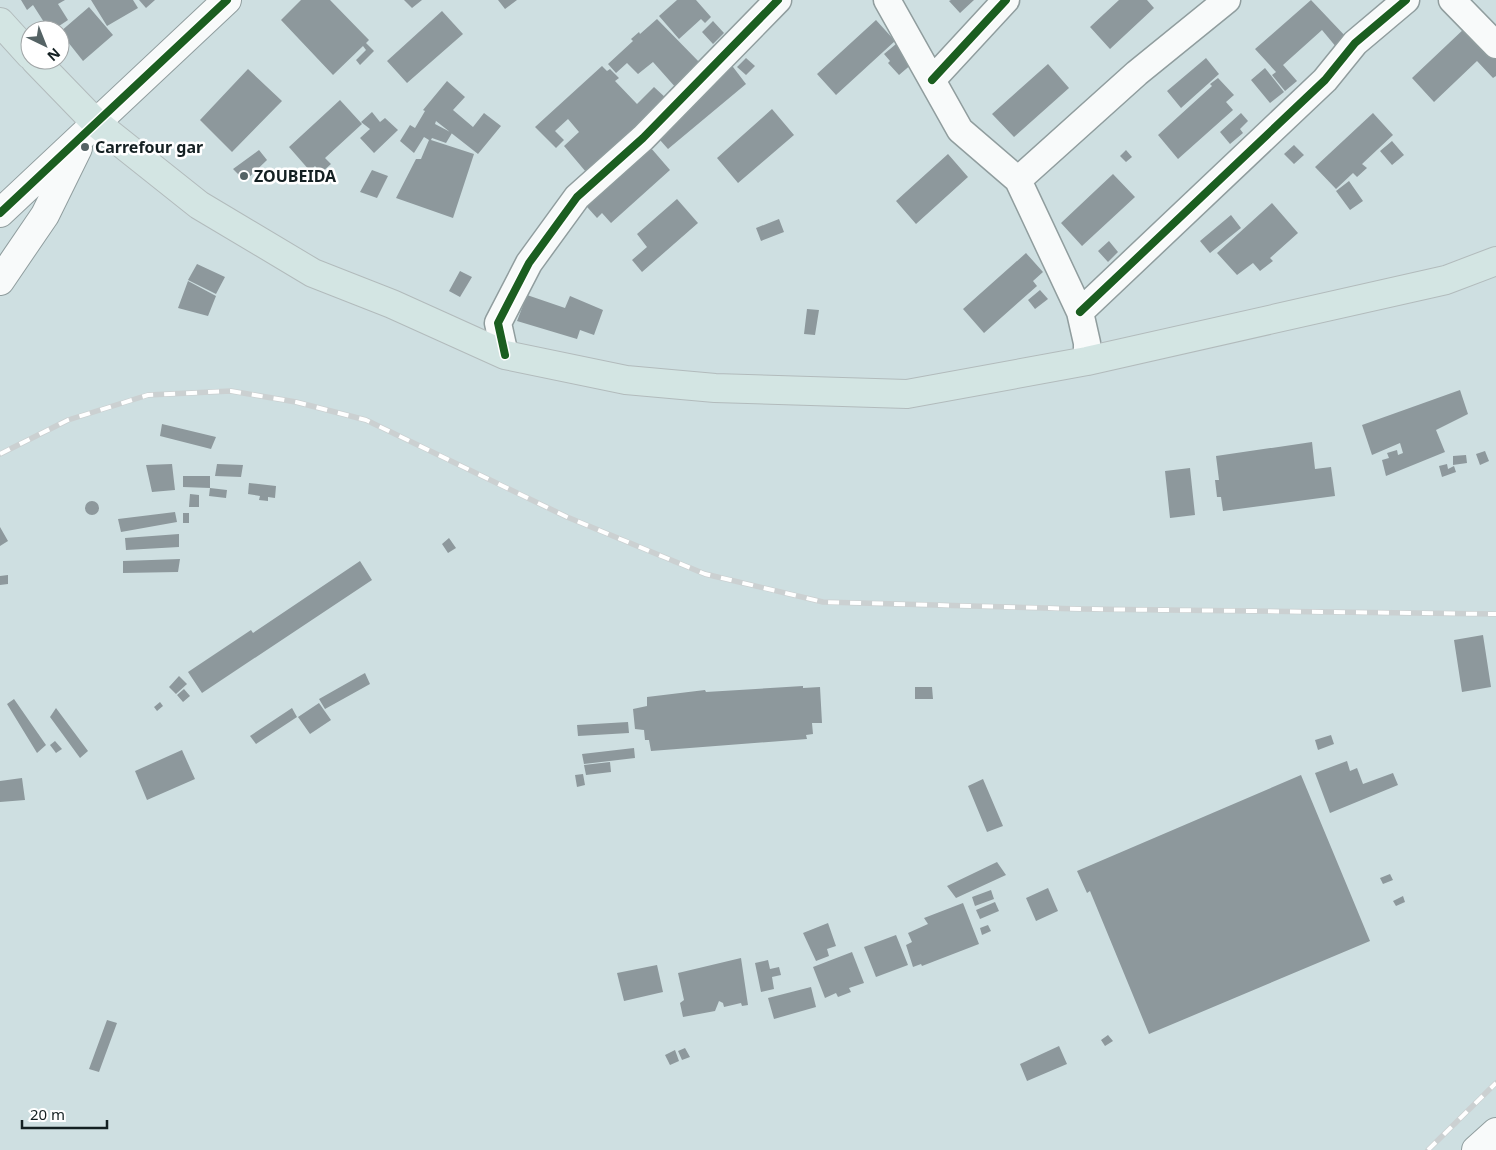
<svg xmlns="http://www.w3.org/2000/svg" width="1496" height="1150" font-family="'Noto Sans',sans-serif">
	<rect width="100%" height="100%" fill="#cedfe1"/>
	<path fill="#8d989c" d="M21,0H65L58,4L68,20L53,30H49L33,5L27,10Z
		M91,0H133L138,8L107,26Z
		M139,0H155L146,8Z
		M301,0H330L369,40L366,43L374,51L360,65L356,60L366,50L363,46L333,75L281,20Z
		M404,0H422L412,8Z
		M498,0H517L505,9Z
		M677,0H696L711,17L705,23L701,19L679,39L659,16Z
		M951,0H974L960,13L949,1Z
		M1119,0H1147L1154,8L1110,49L1090,27Z
		M1311,0L1348,39L1337,48L1322,30L1283,65L1297,81L1285,91L1272,75L1276,72L1255,49Z
		M89,7L113,35L83,61L60,32Z
		M442,11L463,34L407,83L387,61Z
		M657,19L702,65L677,89L653,62L638,74L627,63L616,73L608,64L633,41L631,39L639,32L640,34Z
		M876,20L895,41L836,95L817,74Z
		M713,21L724,33L713,44L702,32Z
		M1466,27L1496,59V76L1493,78L1477,61L1434,102L1412,78Z
		M896,44L913,63L899,75L888,63L890,61L884,54Z
		M746,58L755,66L746,75L737,67Z
		M1206,58L1219,74L1181,108L1167,91Z
		M730,63L746,84L668,149L652,131Z
		M1048,64L1069,88L1014,137L992,114Z
		M602,66L607,71L610,69L619,78L615,81L637,104L654,87L667,99L586,172L564,146L579,132L568,119L555,131L564,140L556,148L535,127Z
		M1265,68L1284,92L1270,103L1251,80Z
		M248,69L282,101L232,152L200,120Z
		M1218,78L1234,95L1226,102L1233,110L1178,159L1158,135L1212,86L1210,84Z
		M447,81L465,97L453,110L473,127L484,113L501,126L478,154L436,121L435,124L452,133L446,143L432,138L431,140L474,154L453,218L396,198L416,159H421L429,140L424,137L414,153L400,141L410,125L415,128L425,111L423,110Z
		M340,100L362,124L325,158L331,164L321,173L315,166L310,171L289,147Z
		M772,109L794,135L738,183L717,158Z
		M372,112L380,122L385,118L398,130L374,153L360,138L370,129L361,122Z
		M1241,113L1248,121L1240,129L1243,133L1230,144L1220,132Z
		M1373,113L1393,135L1362,164L1367,168L1357,177L1353,173L1336,189L1315,167Z
		M644,140L670,170L611,223L602,213L597,218L579,198Z
		M1392,141L1404,155L1392,165L1380,151Z
		M1294,145L1304,155L1294,164L1284,154Z
		M259,150L267,160L245,181L233,169Z
		M1126,150L1132,157L1126,162L1120,156Z
		M948,154L968,177L916,224L896,201Z
		M372,170L388,176L377,198L360,192Z
		M1113,174L1135,197L1082,246L1061,223Z
		M1349,181L1363,201L1350,210L1336,191Z
		M677,199L698,223L642,272L632,260L647,247L637,234Z
		M1272,203L1298,233L1270,258L1273,261L1260,271L1253,263L1237,275L1217,253Z
		M1231,215L1241,228L1210,253L1200,241Z
		M779,219L784,232L761,241L756,228Z
		M1109,241L1118,252L1108,262L1098,251Z
		M1026,253L1043,272L1033,281L1037,286L984,333L963,309Z
		M197,264L225,277L216,294L188,280Z
		M460,271L472,277L460,297L449,291Z
		M188,281L216,296L208,316L178,308Z
		M1040,290L1048,299L1035,309L1028,300Z
		M527,295L565,308L570,296L603,310L594,335L580,330L577,339L517,321Z
		M807,309L819,310L815,335L804,334Z
		M1460,390L1468,414L1436,430L1445,452L1386,476L1382,460L1389,458L1387,453L1397,450L1398,455L1403,453L1400,443L1372,455L1362,425Z
		M162,424L216,437L211,449L160,436Z
		M1312,442L1315,469L1331,467L1335,496L1223,511L1221,497H1217L1215,480H1219L1216,456Z
		M1485,451L1489,461L1480,465L1476,454Z
		M1466,455L1467,463L1453,465V456Z
		M172,464L175,490L152,492L146,465Z
		M217,464L243,465L241,477L215,476Z
		M1447,464L1448,469L1454,466L1456,472L1442,477L1439,466Z
		M1190,468L1195,515L1170,518L1165,471Z
		M183,476H210V488L183,487Z
		M249,483L276,486L275,498L268,497V501L259,500L260,496L248,494Z
		M210,488L227,490L226,498L209,496Z
		M190,494L199,495V507H189Z
		M85 508a7 7 0 1 1 14 0a7 7 0 1 1-14 0Z
		M175,512L177,522L121,532L118,519Z
		M183,513H189V523H183Z
		M0,527L8,541L0,546Z
		M179,534V547L126,550L125,538Z
		M449,538L456,548L448,553L442,544Z
		M180,559L178,572L123,573V561Z
		M360,561L372,580L202,693L188,672L251,630L253,633Z
		M8,575V584L0,585V576Z
		M1483,635L1491,687L1462,692L1454,640Z
		M365,673L370,684L325,709L319,699Z
		M179,676L187,684L176,694L169,687Z
		M803,686V688L820,687L822,723H812L813,734L806,735L807,739L651,751L649,740H645L644,730L635,729L633,709L647,706V697L705,690L706,692Z
		M915,687H932L933,699H915Z
		M184,689L190,696L183,702L177,695Z
		M14,699L46,745L37,753L7,704Z
		M160,702L163,706L157,711L154,707Z
		M319,703L331,720L310,734L298,717Z
		M56,708L88,751L80,758L50,717Z
		M292,708L297,717L256,744L250,736Z
		M628,722L629,733L578,736L577,725Z
		M1331,735L1334,744L1318,750L1315,740Z
		M55,741L62,749L56,753L50,745Z
		M634,748L635,758L584,764L582,754Z
		M182,750L195,779L147,800L135,771Z
		M1347,761L1350,771L1357,768L1363,784L1393,773L1398,785L1330,813L1315,773Z
		M610,762L611,772L586,775L584,765Z
		M583,774L585,785L577,787L575,775Z
		M1301,775L1370,941L1149,1034L1090,891L1087,893L1077,871Z
		M22,778L25,800L0,802V781Z
		M983,779L1003,826L987,832L968,786Z
		M997,862L1006,875L956,898L947,886Z
		M1390,874L1393,880L1383,884L1380,878Z
		M1048,888L1058,911L1036,921L1026,898Z
		M991,890L994,899L975,906L972,897Z
		M1403,896L1405,902L1396,906L1393,901Z
		M995,902L999,911L980,919L976,910Z
		M963,903L979,944L922,966L921,964L913,967L906,945L912,942L908,933L928,924L924,918Z
		M828,923L836,946L827,949L829,956L816,961L803,933Z
		M988,925L991,931L982,935L980,928Z
		M896,935L908,965L876,977L864,947Z
		M852,952L864,983L849,988L851,992L838,997L836,993L825,998L813,967Z
		M741,958L748,1005L742,1006L741,1003L724,1007L723,1003L719,1001L715,1011L683,1017L680,1003L684,1000L678,973Z
		M768,960L770,969L779,967L781,975L772,977L774,989L761,992L755,963Z
		M657,965L663,992L624,1001L617,973Z
		M811,987L816,1007L774,1019L768,998Z
		M107,1020L117,1023L99,1072L89,1069Z
		M1108,1035L1113,1041L1105,1046L1101,1040Z
		M1059,1046L1067,1064L1027,1081L1020,1064Z
		M685,1048L690,1057L682,1060L678,1051Z
		M675,1050L679,1061L670,1065L665,1055Z"/>
	<g fill="none" stroke-linecap="round" stroke-linejoin="round">
		<g stroke="#909d9e" stroke-width="29">
			<path id="minor" d="M887,0L960,130L1018,180L1080,312L1087,343V361
				M1452,0L1496,45
				M932,80L1006,0
				M1018,180L1137,73L1227,0
				M1080,312L1325,80L1355,43L1406,0
				M505,355L498,323L529,263L577,197L643,138L778,0"/>
		</g>
		<g stroke="#909d9e" stroke-width="30">
			<path id="tertiary" d="M0,213L227,0
				M0,281L45,215L78,148
				M1476,1150L1496,1132"/>
		</g>
		<g stroke="#b2bbbc" stroke-width="30">
			<path id="primary" d="M0,22L30,55
				M35,60L96,123L199,205L313,273L392,304L505,355L626,380L715,388L907,394L1087,361L1446,280L1496,261"/>
		</g>
		<use href="#minor" stroke="#f8fafa" stroke-width="26"/>
		<use href="#tertiary" stroke="#f8fafa" stroke-width="28"/>
		<use href="#primary" stroke="#d3e5e3" stroke-width="28"/>
		<g stroke="#cbd0d1" stroke-width="5.5">
			<path id="rail" d="M0,454L68,420L148,395L231,391L296,402L366,420L567,517L705,574L823,602L1082,609L1496,614
				M1428,1150L1496,1083"/>
		</g>
		<use href="#rail" stroke="#fff" stroke-width="4" stroke-dasharray="11" stroke-linecap="butt"/>
		<g stroke="#fff" stroke-width="11">
			<path id="cycleway" d="M932,80L1006,0
				M0,213L227,0
				M1080,312L1325,80L1355,43L1406,0
				M505,355L498,323L529,263L577,197L643,138L778,0"/>
		</g>
		<use href="#cycleway" stroke="#1b5e20" stroke-width="8"/>
	</g>
	<g fill="#556365" stroke="#fff" stroke-width="2">
		<circle cx="85" cy="147" r="5"/>
		<circle cx="244" cy="176" r="5"/>
	</g>
	<g text-anchor="middle" stroke-width="5" stroke-linejoin="round" paint-order="stroke">
		<g font-size="16" font-weight="bold" fill="#142022" stroke="#fff" text-anchor="start">
			<text x="95" y="153">Carrefour gar</text>
			<text x="254" y="182">ZOUBEIDA</text>
		</g>
	</g>
	<g transform="translate(45 45) rotate(137)"><circle r="24" fill="#ffffff" stroke="#a1a6a7"/>
	<path d="M0-4L9 19L0 12L-9 19Z" fill="#556365"/>
	<text y="-8" font-size="14" font-weight="bold" text-anchor="middle" fill="#142022">N</text>
	</g>
	<path d="M22 1120v8h85v-8" fill="none" stroke="#142022" stroke-width="2.5"/>
	<text x="30" y="1120" font-size="15" fill="#142022" stroke="#ffffff" stroke-width="4" paint-order="stroke">20 m</text>
</svg>
